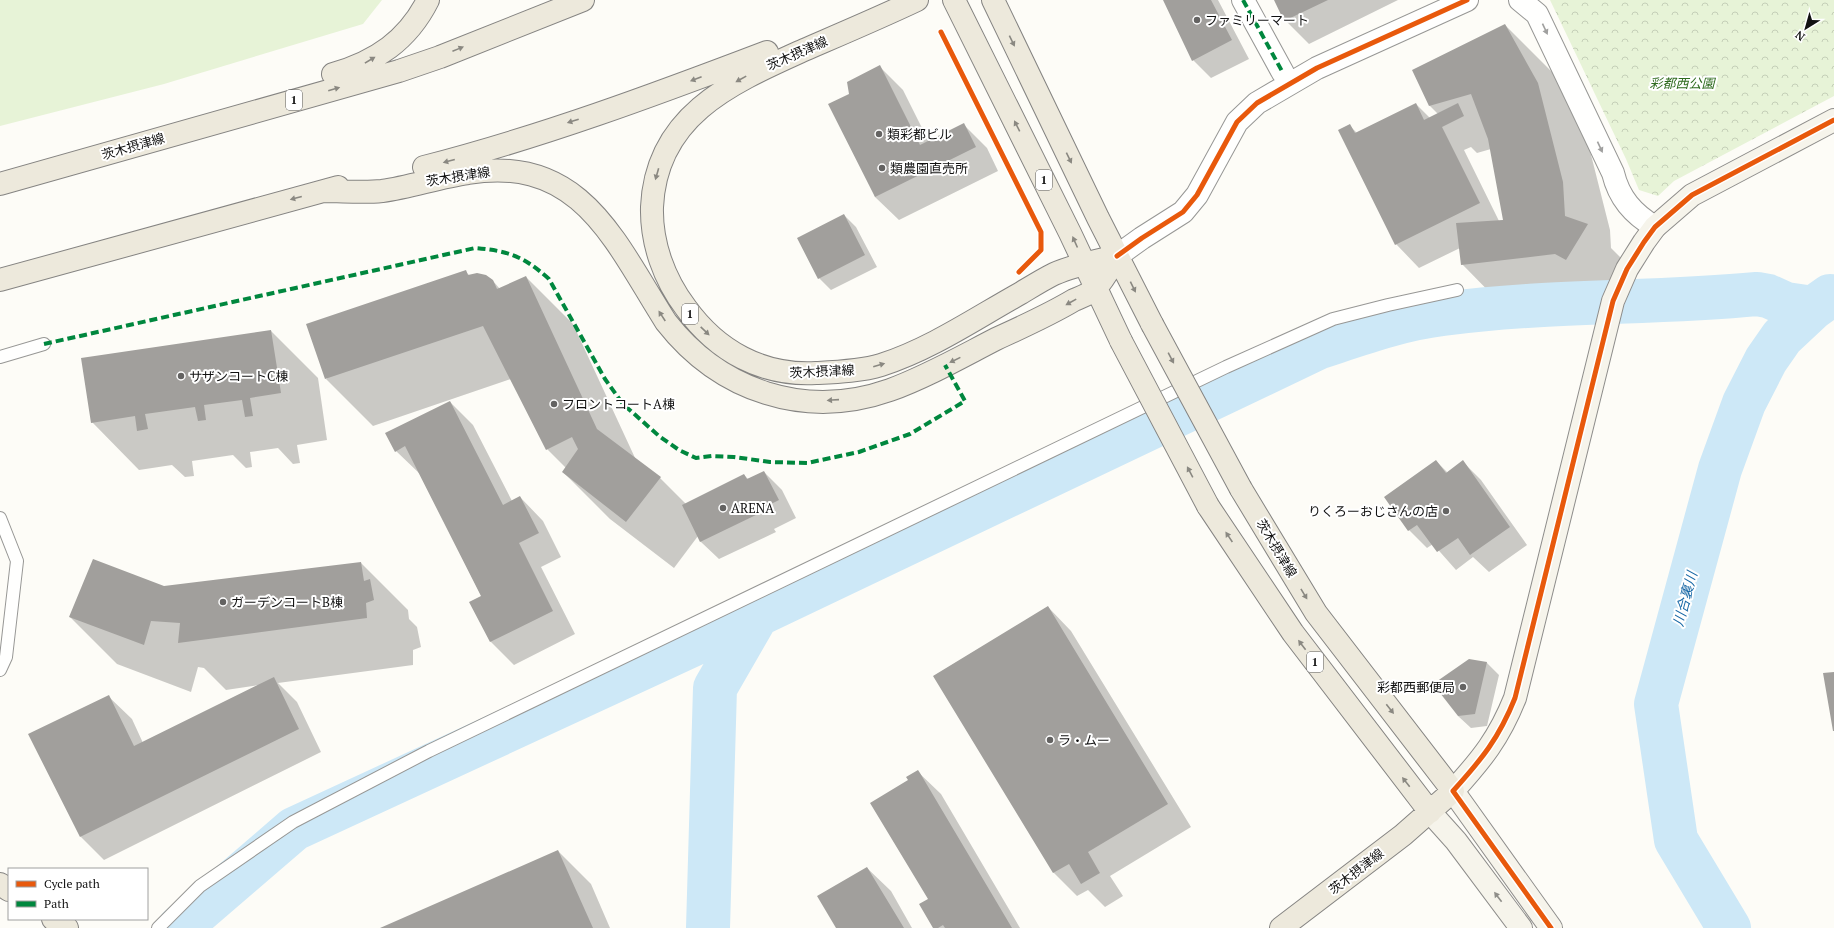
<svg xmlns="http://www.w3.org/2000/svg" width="1834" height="928" font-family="'PT Serif','Noto Sans JP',serif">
	<defs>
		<pattern id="park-crowns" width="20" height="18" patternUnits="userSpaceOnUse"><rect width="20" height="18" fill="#e7f3d7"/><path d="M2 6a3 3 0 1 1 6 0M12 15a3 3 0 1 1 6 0" fill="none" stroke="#c5cfb8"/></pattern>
	</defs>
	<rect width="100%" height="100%" fill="#fdfcf7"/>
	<path fill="#e7f3d7" d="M0,0H382L363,24L164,84L0,126Z"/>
	<path fill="url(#park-crowns)" d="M1550,0H1834V96L1674,181L1658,196L1639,190L1626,159Z"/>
	<path fill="#0003" fill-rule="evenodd" d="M1164,0H1218L1249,59L1211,78L1193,60Z
		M1275,0H1398L1309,44L1285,20Z
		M1505,25L1552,72L1585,131L1610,230L1611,248L1635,272L1603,301L1509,312L1462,264L1460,248L1419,268L1396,244L1350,126L1357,133L1416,104L1430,118L1438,114L1430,106L1414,70ZM1471,147L1477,153L1491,149L1505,220L1499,221L1464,150Z
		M880,67L903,90L929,142L964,125L987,148L998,171L899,220L875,197L850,94Z
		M844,215L856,227L877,267L831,290L819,278Z
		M465,271L470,276L493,281L500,289L526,277L573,324L636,460L660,478L686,504L744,475L748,479L764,472L782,490L796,518L774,529L776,532L719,559L701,542L698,536L674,568L610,519L563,472L566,468L547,449L511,379L373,426L326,379Z
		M271,331L318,378L327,440L297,445L300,463L293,464L278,448L250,452L252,467L246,468L233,455L192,461L194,476L185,477L172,465L139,470L92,422Z
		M450,402L473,425L512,501L520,497L543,521L561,557L541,567L575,634L514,665L491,642L471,602L482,597L420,474L396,451Z
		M1436,461L1448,473L1463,462L1481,480L1527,545L1489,572L1473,557L1456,570L1433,544L1427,548L1409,530L1386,497Z
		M361,563L408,610L409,619L417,627L421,647L413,650V665L278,683L297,702L321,752L104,860L81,837L108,696L132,719L143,743L259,685L226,690L204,668L198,667L191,692L117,664L70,617L164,587Z
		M1048,607L1071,631L1191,827L1110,876L1123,896L1105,907L1088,890L1077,896L1054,873L934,676Z
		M1469,660L1487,663L1499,675L1487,726L1471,728L1458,716Z
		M917,771L941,794L1020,928H934L910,780Z
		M558,851L591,884L610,928H383Z
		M867,868L891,891L912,928H838Z"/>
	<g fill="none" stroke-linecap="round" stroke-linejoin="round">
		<path stroke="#cde8f7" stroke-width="44" d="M179,928L294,829L757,615L1320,347C1360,334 1401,319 1443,314C1546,300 1652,304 1757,294L1768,296L1786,304L1813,308
			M708,928L715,688L757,615
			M1729,928L1676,840L1656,704L1720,469L1744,403L1766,360L1782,337L1813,308L1830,296"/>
	</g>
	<path fill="#a19f9c" d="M1163,0H1211L1232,40L1192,61Z
		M1274,0H1328L1284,21Z
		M1505,24L1538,83L1563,182L1565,216L1588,224L1566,260L1555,254L1461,265L1456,223L1503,220L1488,139L1471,94L1429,106L1412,70Z
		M880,65L920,145L964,123L976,147L875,197L828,104L849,94L847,82Z
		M1416,103L1424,120L1458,103L1464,116L1442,127L1480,203L1395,245L1338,130L1350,124L1355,133Z
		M844,214L865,255L818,279L797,238Z
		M466,270L468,275L477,273L486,275L493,280L497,289L526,276L597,429L661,477L626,522L562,472L578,449L572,437L546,450L483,326L325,379L306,324Z
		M271,330L281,393L250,398L253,416L245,417L242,400L204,405L206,420L198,421L195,407L145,414L148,429L137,431L135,416L91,423L81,358Z
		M450,401L503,505L520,496L539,533L519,543L553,611L490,642L469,602L481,596L405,446L395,452L385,433Z
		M1436,460L1446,473L1463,460L1510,527L1470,555L1458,538L1437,552L1417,525L1408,531L1384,497Z
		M764,471L779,500L757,511L758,514L700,542L682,505L744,474L747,479Z
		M93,559L164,586L361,562L364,581L370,579L374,600L366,603L367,618L178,643L180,623L151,621L144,645L69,617Z
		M1048,606L1168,804L1088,852L1100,873L1081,884L1069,864L1053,873L933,676Z
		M1469,659L1487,662L1475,714L1458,716L1433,684Z
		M1834,672V731H1833L1823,673Z
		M274,677L299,729L80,837L28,734L109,695L134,746Z
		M918,770L920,773L1012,928H945L943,925L938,928H933L919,904L928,899L870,803L908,780L906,777Z
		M558,850L593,928H380Z
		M867,867L904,928H836L817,896Z"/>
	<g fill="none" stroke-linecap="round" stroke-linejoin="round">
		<g stroke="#979795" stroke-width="14">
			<path id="lane" d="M0,357L44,344
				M0,518L17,561L6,657L0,670
				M158,928L200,886L293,822L429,751L1226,367L1333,319L1388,305L1457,290"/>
		</g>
		<g stroke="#979795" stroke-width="24">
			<path id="street" d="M1243,0L1283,73
				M1520,0L1537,14L1613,173C1619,198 1633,214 1655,227
				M1117,256L1142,238L1183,212L1197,195L1237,122L1257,103L1317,68L1467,0"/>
		</g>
		<g stroke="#8e8d8b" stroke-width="24">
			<path id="secondary" d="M1430,812L1456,841L1521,928
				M1551,928L1453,791C1482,759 1499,738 1515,698L1613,301L1627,269L1644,242L1655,227L1692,195L1834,120"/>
		</g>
		<g stroke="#858482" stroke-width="24">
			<path id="primary" d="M917,0C879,18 841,34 804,50C731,83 656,115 652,207C651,243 664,279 686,308C717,351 762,376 816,373C837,372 862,371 881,365C931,349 976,318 1021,293C1031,287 1042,280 1054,274C1074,265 1096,261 1117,256
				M954,0L1070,233L1121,341
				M993,0L1098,218L1152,324
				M333,74C376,62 408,40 428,0
				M424,167C541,137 654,95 767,52
				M0,184L399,71L440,57L583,0
				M324,191C343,191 363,193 382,191C411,187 439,177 468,173C581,154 615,242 666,322C720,391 805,420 890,390C926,377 961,357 996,339C1022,327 1049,315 1074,300C1081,297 1090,294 1095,289C1104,280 1111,266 1117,256
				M0,280L338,187
				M1241,489L1316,613L1453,791L1403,835L1281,928
				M1208,506L1293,633L1430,812
				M0,884L9,890
				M53,919L67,928"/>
		</g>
		<use href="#lane" stroke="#fffffe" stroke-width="12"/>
		<use href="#street" stroke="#fffffe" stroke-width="22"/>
		<use href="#secondary" stroke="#f6f4eb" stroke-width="22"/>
		<use href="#primary" stroke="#ede9dc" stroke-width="22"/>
		<g stroke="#858482" stroke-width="24" stroke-linecap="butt">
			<path id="primary-bridge" d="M1152,324L1241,489
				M1121,341L1208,506"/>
		</g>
		<use href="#primary-bridge" stroke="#ede9dc" stroke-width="22"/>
		<path stroke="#00873e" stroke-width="4" stroke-dasharray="8 4" stroke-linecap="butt" d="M1243,0L1283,73
			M44,344L475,248C509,251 523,256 549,279L605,379L623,404L659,436L679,450L696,458L712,456L734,457L770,462L807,463L859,452L910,434L965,401L945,365"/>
		<g stroke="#fff" stroke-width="8">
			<path id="cycleway" d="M941,32L1041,232V250L1019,272
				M1117,256L1142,238L1183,212L1197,195L1237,122L1257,103L1317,68L1467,0
				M1551,928L1453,791C1482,759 1499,738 1515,698L1613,301L1627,269L1644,242L1655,227L1692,195L1834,120"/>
		</g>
		<use href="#cycleway" stroke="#e8590c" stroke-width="5"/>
	</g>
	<defs><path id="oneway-solid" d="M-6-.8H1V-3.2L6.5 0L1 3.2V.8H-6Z"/></defs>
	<g fill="#a0a09f">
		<use href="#oneway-solid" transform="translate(1545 29) rotate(65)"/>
		<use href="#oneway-solid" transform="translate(1600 147) rotate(65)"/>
	</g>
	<g fill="#8a8881">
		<use href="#oneway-solid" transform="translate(1012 41) rotate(64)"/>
		<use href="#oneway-solid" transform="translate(458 49) rotate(-22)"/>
		<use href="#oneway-solid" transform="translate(370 60) rotate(-31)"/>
		<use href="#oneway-solid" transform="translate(696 79) rotate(159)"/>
		<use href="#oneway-solid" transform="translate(741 79) rotate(151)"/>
		<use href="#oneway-solid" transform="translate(334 89) rotate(-16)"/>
		<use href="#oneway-solid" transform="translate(573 121) rotate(162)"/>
		<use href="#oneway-solid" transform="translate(1017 126) rotate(-117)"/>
		<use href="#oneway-solid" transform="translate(1069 158) rotate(64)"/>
		<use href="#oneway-solid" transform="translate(449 161) rotate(165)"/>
		<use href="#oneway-solid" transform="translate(657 174) rotate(106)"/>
		<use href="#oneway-solid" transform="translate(296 198) rotate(165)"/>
		<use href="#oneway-solid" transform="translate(1075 242) rotate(-114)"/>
		<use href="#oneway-solid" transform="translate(1133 287) rotate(64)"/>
		<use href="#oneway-solid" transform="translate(1071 302) rotate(151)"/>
		<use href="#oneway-solid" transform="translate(662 316) rotate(-123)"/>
		<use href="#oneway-solid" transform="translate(705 331) rotate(44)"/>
		<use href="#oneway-solid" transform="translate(1171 358) rotate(62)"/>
		<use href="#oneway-solid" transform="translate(955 360) rotate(154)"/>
		<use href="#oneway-solid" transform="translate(879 365) rotate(-16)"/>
		<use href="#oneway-solid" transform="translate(833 400) rotate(176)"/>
		<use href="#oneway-solid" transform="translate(1190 472) rotate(-118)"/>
		<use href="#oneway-solid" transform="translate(1229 537) rotate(-124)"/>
		<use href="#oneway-solid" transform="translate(1304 594) rotate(59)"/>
		<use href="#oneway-solid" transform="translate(1302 645) rotate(-127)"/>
		<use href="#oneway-solid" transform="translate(1390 709) rotate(52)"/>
		<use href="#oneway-solid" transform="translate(1406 782) rotate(-128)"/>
	</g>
	<use fill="#8f8e89" href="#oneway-solid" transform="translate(1498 897) rotate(-127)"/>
	<g fill="#646362" stroke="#fff" stroke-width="1.5">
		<circle cx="1197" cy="20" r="4"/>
		<circle cx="879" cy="134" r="4"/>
		<circle cx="882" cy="168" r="4"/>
		<circle cx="181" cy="376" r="4"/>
		<circle cx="554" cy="404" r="4"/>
		<circle cx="723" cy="508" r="4"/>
		<circle cx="1446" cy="511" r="4"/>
		<circle cx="223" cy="602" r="4"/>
		<circle cx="1463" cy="687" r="4"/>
		<circle cx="1050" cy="740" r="4"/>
	</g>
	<g text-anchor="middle" stroke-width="4" stroke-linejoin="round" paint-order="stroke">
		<g fill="#fff" stroke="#585858" stroke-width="1">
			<rect x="286" y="90" width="16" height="20" rx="3"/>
			<rect x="1036" y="170" width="16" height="20" rx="3"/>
			<rect x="682" y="304" width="16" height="20" rx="3"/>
			<rect x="1307" y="652" width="16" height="20" rx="3"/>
		</g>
		<g font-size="12" font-weight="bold" fill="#111">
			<text x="294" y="104">1</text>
			<text x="1044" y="184">1</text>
			<text x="690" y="318">1</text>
			<text x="1315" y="666">1</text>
		</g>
		<g font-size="13" fill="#111" stroke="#fff" text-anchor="start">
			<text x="1205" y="25">ファミリーマート</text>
			<text x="887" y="139">類彩都ビル</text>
			<text x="890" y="173">類農園直売所</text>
			<text x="189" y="381">サザンコートC棟</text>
			<text x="562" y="409">フロントコートA棟</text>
			<text x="731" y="513">ARENA</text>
			<text x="1438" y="516" text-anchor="end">りくろーおじさんの店</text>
			<text x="231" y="607">ガーデンコートB棟</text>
			<text x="1455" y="692" text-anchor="end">彩都西郵便局</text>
			<text x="1058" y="745">ラ・ムー</text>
		</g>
		<g font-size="13" fill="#111" stroke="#fff">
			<text transform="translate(797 53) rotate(-24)" y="5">茨木摂津線</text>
			<text transform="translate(133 146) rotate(-16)" y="5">茨木摂津線</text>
			<text transform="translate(458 176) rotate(-9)" y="5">茨木摂津線</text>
			<text transform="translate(822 371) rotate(-3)" y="5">茨木摂津線</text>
			<text transform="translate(1277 548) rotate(59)" y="5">茨木摂津線</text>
			<text transform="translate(1356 871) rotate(-38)" y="5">茨木摂津線</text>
		</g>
		<g font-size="13" font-style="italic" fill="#2f6b1f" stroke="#fff">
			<text x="1682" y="88">彩都西公園</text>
		</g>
		<g font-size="14" font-style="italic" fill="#1768a6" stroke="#fff">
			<text transform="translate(1685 599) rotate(-75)" y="5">川合裏川</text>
		</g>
	</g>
	<rect x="8" y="868" width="140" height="52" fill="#ffffff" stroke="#a0a0a0"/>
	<rect x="16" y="881" width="20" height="6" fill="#e8590c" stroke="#a0a0a0"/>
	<text x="44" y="888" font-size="12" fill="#111111">Cycle path</text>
	<rect x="16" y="901" width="20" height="6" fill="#00873e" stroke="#a0a0a0"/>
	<text x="44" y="908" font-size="12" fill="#111111">Path</text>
	<g transform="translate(1806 28) rotate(217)" stroke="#ffffff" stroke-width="3" paint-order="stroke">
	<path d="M0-3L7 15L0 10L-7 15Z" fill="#111111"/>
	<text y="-6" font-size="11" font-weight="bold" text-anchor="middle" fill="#111111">N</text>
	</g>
</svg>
